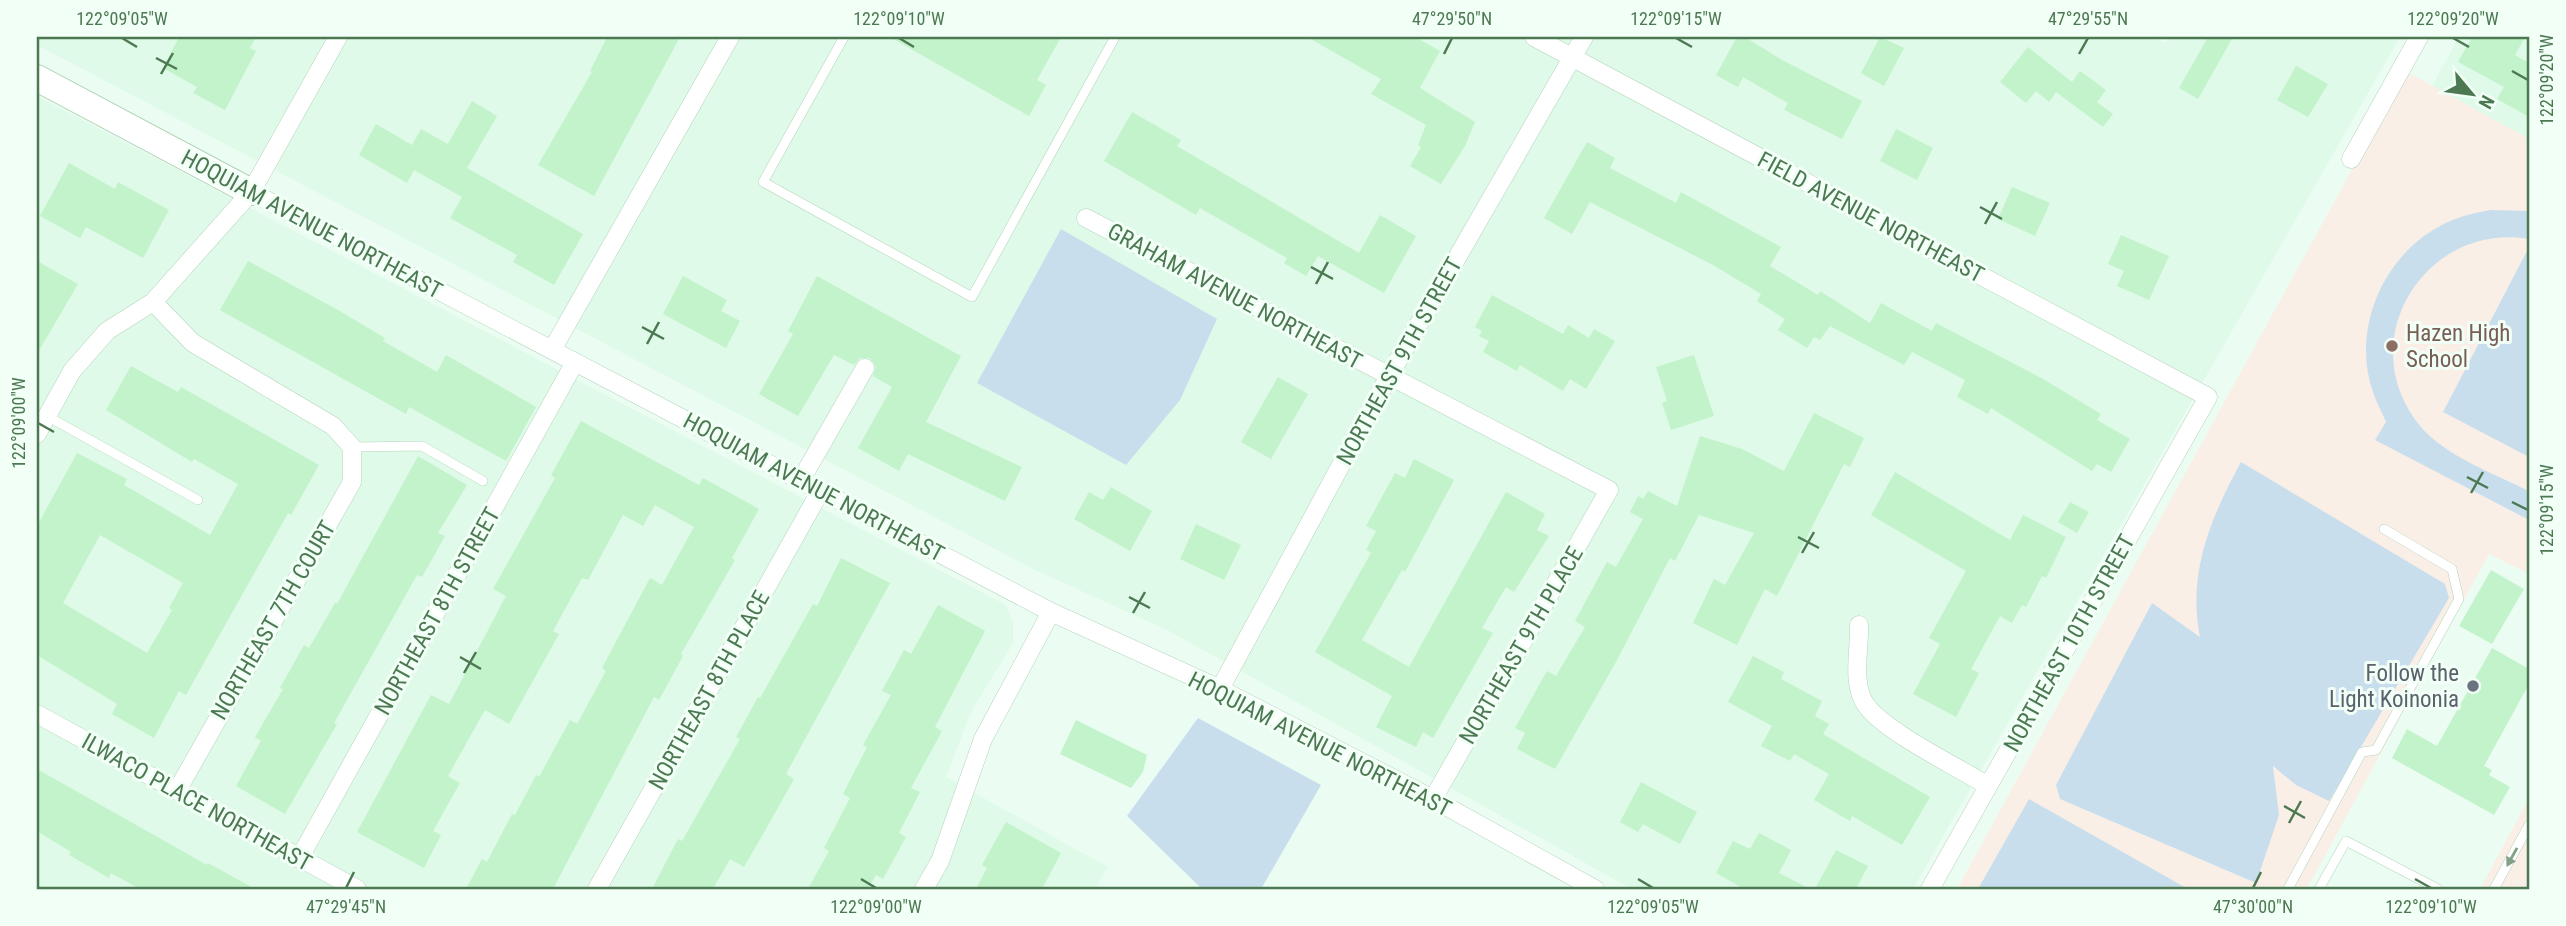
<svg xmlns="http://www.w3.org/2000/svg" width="2566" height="926" font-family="'Roboto Condensed',sans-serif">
	<rect width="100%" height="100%" fill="#ebfdf2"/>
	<path fill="#dffae8" d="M37,37H2152L2165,43L2169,37H2400L1913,889H1632L1169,631L1033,569L37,45Z
		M2459,37H2529V139L2432,86Z
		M37,96L1006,605L1013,623V643L971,712L946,777L1108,867L1095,889H37Z"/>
	<path fill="#faefe7" d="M2406,71L2529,139V574L2489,554L2307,889H1957Z
		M2529,798V889H2480Z"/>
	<path fill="#c8deec" d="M2491,210L2529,211V239C2424,222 2351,342 2420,426C2447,457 2493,473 2529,491V520L2375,440L2386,422C2382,412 2376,402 2373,392C2351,330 2383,256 2440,226C2456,217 2473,213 2491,210Z
		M1061,229L1217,319L1180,400L1126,465L977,383Z
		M2527,251L2529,252V457L2443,412Z
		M2241,462L2445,584L2449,598L2329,801L2296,785L2273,766L2279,815L2256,883L2060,799L2056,785L2152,603L2200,637C2187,573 2211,517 2241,462Z
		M1198,718L1321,785L1261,889H1202L1127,816Z
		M2029,799L2188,889H1978Z"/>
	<path fill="#c2f3ca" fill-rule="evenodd" d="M179,37H256L250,48L256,51L225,110L193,93L197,87L163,68Z
		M607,37H680L594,196L538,165L592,72L590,71Z
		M890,37H1061L1037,80L1046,85L1029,116Z
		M1307,37H1415L1440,51L1420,88L1475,122L1465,146L1441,184L1410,166L1421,147L1418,145L1426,125L1371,94L1381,79Z
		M1737,37H1745L1782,60L1862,101L1842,139L1784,110L1788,103L1743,77L1738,87L1716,75Z
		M1880,37L1904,48L1884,86L1861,73Z
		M2208,37H2233L2198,99L2179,88Z
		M2472,37H2525L2515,55L2529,63V117L2497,99L2504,87L2458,62Z
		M2028,47L2072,82L2080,71L2106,90L2097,102L2113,114L2103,127L2056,92L2049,102L2036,91L2026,103L2000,82Z
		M2296,66L2328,84L2308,117L2277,100Z
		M472,101L497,116L467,168L583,234L554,285L513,262L517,255L450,218L462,197L414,170L407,183L359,155L376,124L412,145L421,129L448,144Z
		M1132,112L1181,140L1177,146L1359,253L1380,215L1416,236L1384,293L1318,256L1306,276L1284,263L1287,258L1200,208L1196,215L1104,161Z
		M1896,129L1933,148L1917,180L1880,161Z
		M1587,142L1615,158L1610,168L1676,203L1681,192L1781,247L1770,266L1818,295L1820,291L1870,323L1881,303L1932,331L1936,323L2043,379L2101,414L2097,420L2130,439L2111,472L2097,464L2092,471L1991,408L1988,414L1957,397L1965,380L1912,352L1904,365L1830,326L1820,340L1814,337L1807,348L1778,330L1785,319L1757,301L1761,294L1713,265L1590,202L1572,234L1544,218Z
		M69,163L115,189L118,182L169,210L143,258L86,227L80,238L40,216Z
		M2012,187L2050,203L2035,236L1998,219Z
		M2121,235L2169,256L2149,300L2117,286L2124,271L2108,264Z
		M37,261L78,284L37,354Z
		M248,261L338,310L385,338L383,341L437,372L446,355L536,407L506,461L409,407L406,414L220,310Z
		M683,276L727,300L721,311L740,321L726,348L663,314Z
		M817,276L961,356L926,422L1022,467L1005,501L908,454L899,471L858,448L892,387L873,376L876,367L870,358H860L854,365L834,355L798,416L759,394L793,334L788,331Z
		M1492,295L1563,334L1568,325L1589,338L1594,329L1615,341L1586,389L1570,379L1563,391L1520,365L1517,371L1483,352L1489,341L1479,336L1482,331L1475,327Z
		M1694,355L1714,416L1671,430L1662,403L1667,401L1656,367Z
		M131,366L178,392L181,387L319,465L291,515L288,513L186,695L179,691L154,738L112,714L117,704L37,655V526L77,453L127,479L124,485L210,535L238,484L194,459L192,462L106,410ZM100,535L183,583L169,608L172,610L147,653L63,603Z
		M1278,377L1308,394L1271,459L1241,442Z
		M1814,413L1864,438L1850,467L1844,464L1777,596L1765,589L1737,645L1693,623L1714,579L1725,585L1754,533L1699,515L1675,561L1670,558L1616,662L1555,769L1517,749L1525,733L1515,728L1547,671L1556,676L1585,627L1575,621L1607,562L1616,567L1643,519L1630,512L1638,496L1643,499L1648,491L1677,506L1700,436L1742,449L1784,471Z
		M581,421L699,485L703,478L759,509L732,558L735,560L681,654L683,656L659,700L654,697L553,889H466L482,859L487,862L512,814L515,815L536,775L539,777L570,720L577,724L606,671L602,668L650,578L662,585L694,527L655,505L643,526L623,515L588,580L582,578L553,631L559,634L509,724L485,710L448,776L460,783L433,831L441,835L424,868L357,832L431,695L449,704L506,596L493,589L555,478L551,475Z
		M418,456L467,485L438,533L445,536L422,577L417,575L334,723L337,724L285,814L236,786L261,741L255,737L283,689L280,688L304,645L309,648L335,603L337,604Z
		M1414,459L1454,480L1405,572L1402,570L1362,640L1409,667L1506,492L1545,514L1537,530L1549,536L1514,592L1506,587L1482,628L1493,633L1433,738L1423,732L1416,747L1376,727L1392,696L1315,652L1371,553L1366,550L1376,531L1366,526L1395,473L1405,478Z
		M1895,472L2010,540L2023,515L2066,537L2046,578L2042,576L2026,607L2022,605L2012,623L2000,616L1971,669L1979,673L1956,717L1913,694L1940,644L1929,638L1966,571L1871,515Z
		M1111,487L1152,511L1130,551L1074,519L1089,492L1103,500Z
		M2070,502L2089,512L2077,533L2058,522Z
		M1196,524L1241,545L1224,580L1180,559Z
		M841,558L890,583L786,774L794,779L771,820L744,867L730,859L713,889H652L678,839L682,841L740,739L736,737L758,697L760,698L813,604L817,606Z
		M2491,570L2524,589L2492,644L2459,626Z
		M938,605L985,631L935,727L942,731L911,788L920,792L899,833L906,837L883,879L876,875L868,889H808L829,851L824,848L850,798L843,794L867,747L863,745L891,695L882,691L904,650L911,654Z
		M2492,648L2529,669V684L2484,766L2492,770L2489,775L2510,787L2494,815L2392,758L2407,729L2437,746Z
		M1753,656L1784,672L1781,679L1822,701L1815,716L1829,724L1823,734L1930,797L1902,845L1852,816L1850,821L1814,800L1829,774L1794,754L1790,761L1761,746L1772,726L1728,702Z
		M1076,720L1147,755L1143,772L1131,788L1060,754Z
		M37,769L207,865L208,863L255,889H140L111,873L109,878L69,855L71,852L37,831Z
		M1641,782L1697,812L1680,844L1643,824L1638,832L1620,822Z
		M1006,822L1061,853L1042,889H976L987,868L982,865Z
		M1759,833L1791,850L1779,873L1810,889H1744L1716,873L1733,841L1750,849Z
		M1836,850L1868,866L1856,889H1815Z"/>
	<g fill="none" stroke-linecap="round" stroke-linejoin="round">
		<g stroke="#b5d5bc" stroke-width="10">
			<path id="lane" d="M844,37L763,182L972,297L1115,37
				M47,416L198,500
				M352,447L422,446L483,481
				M2288,889L2362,752L2376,750L2459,599L2452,569L2384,529
				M2319,889L2346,841L2438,889
				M2494,889L2529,825"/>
		</g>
		<g stroke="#b5d5bc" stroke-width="19">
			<path id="street" d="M1534,37L2208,397L1930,889
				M2351,159L2419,37
				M251,192L1051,612L1220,689L1433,799L1595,889
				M1086,218L1609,490L1433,799
				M153,302L193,343L333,426L352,447V482L178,789
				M552,350L730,37
				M37,434L72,371L107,331L153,302L251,192L338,37
				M801,480L865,368
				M1859,625C1860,648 1851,685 1866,705C1885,732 1958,767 1988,786
				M1220,689L1389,376L1584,37
				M37,714L357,889
				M299,859L575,362
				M597,889L821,490
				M924,889L940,861L983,739L1051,612"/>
		</g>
		<g stroke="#add3b5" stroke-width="28">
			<path id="secondary" d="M37,78L251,192"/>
		</g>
		<use href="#lane" stroke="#fff" stroke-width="9"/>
		<use href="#street" stroke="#fff" stroke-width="18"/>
		<use href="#secondary" stroke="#fff" stroke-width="26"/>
	</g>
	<defs><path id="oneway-solid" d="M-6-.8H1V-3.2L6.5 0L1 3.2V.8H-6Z" transform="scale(1.75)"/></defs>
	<use fill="#82a186" href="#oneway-solid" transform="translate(2512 857) rotate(119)"/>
	<path fill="none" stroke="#4c7952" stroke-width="2.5" d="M122,38L137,47M899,38L914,47M1676,38L1692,47M2453,38L2469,47M1444,54L1452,38M2079,54L2088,38M156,58L177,69M2512,71L2528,80M161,74L173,53M1980,207L2002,219M1985,224L1997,202M1311,267L1333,279M1316,284L1328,262M642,327L664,339M647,344L659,322M38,423L54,432M2467,477L2488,488M2471,493L2483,472M2512,502L2528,510M1798,537L1819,548M1802,553L1814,532M1129,597L1150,608M1133,613L1145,592M460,657L481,669M464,673L476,652M2284,806L2305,818M2289,823L2301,801M861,879L876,888M1638,879L1653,888M2415,879L2431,888M346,888L354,872M2253,888L2261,872"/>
	<circle fill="#8d6e63" stroke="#f2fff7" stroke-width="2.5" cx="2392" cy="346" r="7"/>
	<circle fill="#6b7280" stroke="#f2fff7" stroke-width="2.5" cx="2473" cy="686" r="7"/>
	<g text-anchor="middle" stroke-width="6" stroke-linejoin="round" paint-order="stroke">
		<g font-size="23" fill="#4c7952" stroke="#f2fff7">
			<text transform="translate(1871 217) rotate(28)" y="8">FIELD AVENUE NORTHEAST</text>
			<text transform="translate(312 224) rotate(28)" y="8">HOQUIAM AVENUE NORTHEAST</text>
			<text transform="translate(1235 296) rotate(28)" y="8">GRAHAM AVENUE NORTHEAST</text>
			<text transform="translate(1399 361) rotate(-61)" y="8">NORTHEAST 9TH STREET</text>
			<text transform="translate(814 487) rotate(28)" y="8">HOQUIAM AVENUE NORTHEAST</text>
			<text transform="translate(437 611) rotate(-61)" y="8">NORTHEAST 8TH STREET</text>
			<text transform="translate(273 620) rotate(-60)" y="8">NORTHEAST 7TH COURT</text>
			<text transform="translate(2069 643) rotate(-61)" y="8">NORTHEAST 10TH STREET</text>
			<text transform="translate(1521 645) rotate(-60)" y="8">NORTHEAST 9TH PLACE</text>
			<text transform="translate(709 690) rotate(-61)" y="8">NORTHEAST 8TH PLACE</text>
			<text transform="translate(1320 744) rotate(27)" y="8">HOQUIAM AVENUE NORTHEAST</text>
			<text transform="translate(197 802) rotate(29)" y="8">ILWACO PLACE NORTHEAST</text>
		</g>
		<g font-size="23" fill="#785e54" stroke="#f2fff7" text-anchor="start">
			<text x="2406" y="341">Hazen High<tspan x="2406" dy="26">School</tspan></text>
		</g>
		<g font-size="23" fill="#5b616d" stroke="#f2fff7" text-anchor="end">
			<text x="2459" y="681">Follow the<tspan x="2459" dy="26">Light Koinonia</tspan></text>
		</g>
	</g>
	<rect width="2566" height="926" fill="none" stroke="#f2fff7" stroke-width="77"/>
	<g transform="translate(2472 94) rotate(119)" stroke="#f2fff7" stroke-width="5" paint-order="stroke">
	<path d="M0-5L12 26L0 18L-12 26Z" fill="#4c7952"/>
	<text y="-10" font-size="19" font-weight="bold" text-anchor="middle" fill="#4c7952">N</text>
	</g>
	<rect x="38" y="38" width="2490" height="850" fill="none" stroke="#4c7952" stroke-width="2.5"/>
	<g font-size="18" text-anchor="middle" fill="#4c7952">
		<text x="122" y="25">122°09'05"W</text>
		<text x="899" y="25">122°09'10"W</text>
		<text x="1452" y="25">47°29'50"N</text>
		<text x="1676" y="25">122°09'15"W</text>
		<text x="2088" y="25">47°29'55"N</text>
		<text x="2453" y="25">122°09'20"W</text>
		<text transform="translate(2547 80) rotate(-90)" y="6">122°09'20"W</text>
		<text transform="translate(19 423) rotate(-90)" y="6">122°09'00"W</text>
		<text transform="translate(2547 510) rotate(-90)" y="6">122°09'15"W</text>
		<text x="346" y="913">47°29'45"N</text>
		<text x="876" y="913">122°09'00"W</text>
		<text x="1653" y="913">122°09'05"W</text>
		<text x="2253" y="913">47°30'00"N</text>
		<text x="2431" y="913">122°09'10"W</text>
	</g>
</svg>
